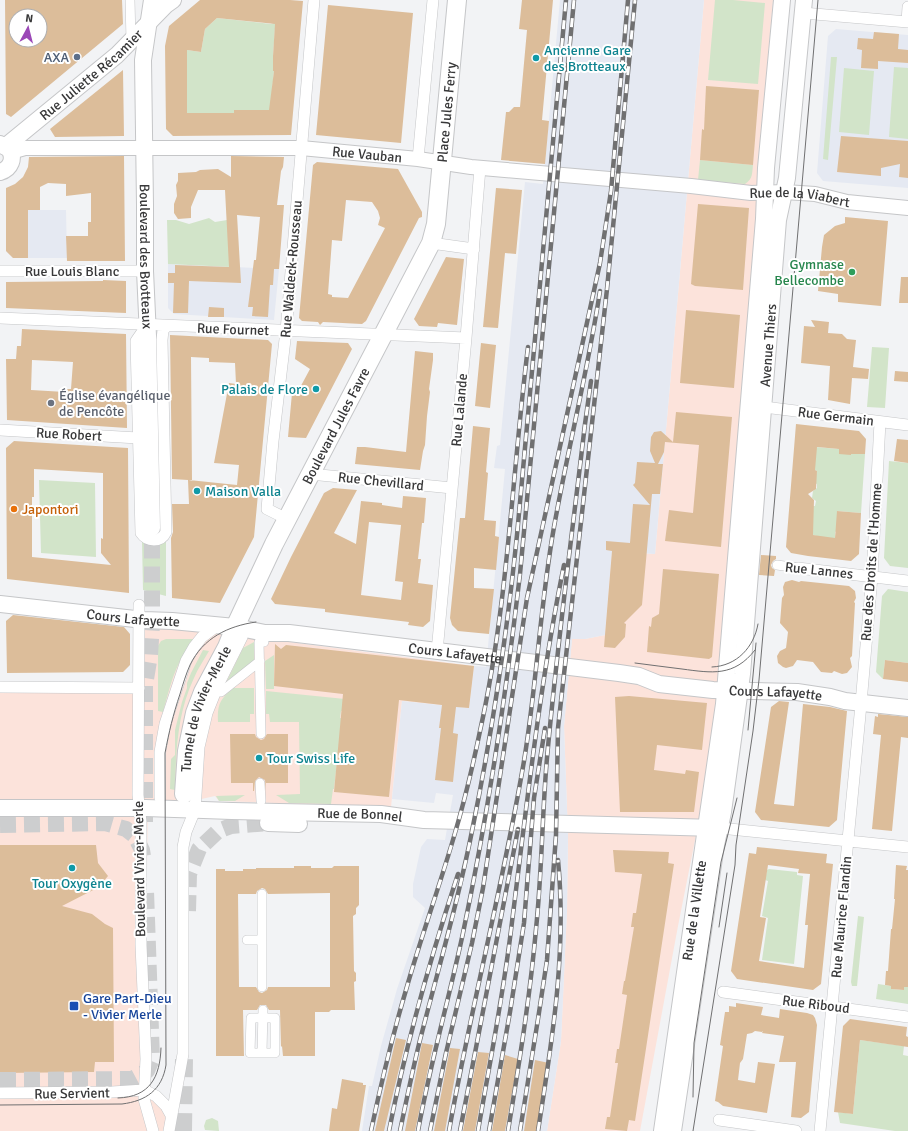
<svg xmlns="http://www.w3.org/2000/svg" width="908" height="1131" font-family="Signika,sans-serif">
	<rect width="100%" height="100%" fill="#f2f3f5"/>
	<path fill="#fce3db" d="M704,0H773L758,173L760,207L721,691L701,810L678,926L640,1131H547L561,1041L567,910L568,836L564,726L572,639H585L605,635L612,551L655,554Z
		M133,624L266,639L474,666L469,708L402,701L391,807L219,801L215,796L197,800L148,802L144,1078L176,1118L173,1131H0V690H134Z"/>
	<path fill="#e5e9f2" d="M560,0H704L655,554L612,551L605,635L585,639H572L564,726L568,836L567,910L561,1041L547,1131H362L369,1086H372L381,1046L397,989L425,908L413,897V884L421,847L427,839L445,840L453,795L436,793L434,803L392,799L402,701L469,708L474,666L486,667L505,469L494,468L497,446L500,445L525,182L543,184Z
		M836,29L908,35V188L823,181L817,173L828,36Z
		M6,210H66L67,258H13L6,251Z
		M168,264L279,269L274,320L174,314L168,308Z"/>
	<path fill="#d2e4c9" d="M715,0H733L765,3L758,84L708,80Z
		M217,18L271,24L281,21L275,28L273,56H275L273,69L274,71L270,113L234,110V113H187V50L201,52L205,29Z
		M831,57H837L828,160L823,159Z
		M894,67L908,68V139L889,137Z
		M844,68L874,71L869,135L839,132Z
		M700,160L753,165C752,173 753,179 745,184L698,180Z
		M209,218L215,222L227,220L231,267L168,264L167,220H176L189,224Z
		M872,347L889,348L885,408L867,407Z
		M815,447L839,449V454H865L861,513L837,511V531L835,532V538L833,540L813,535L812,506H815L816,501L812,498L813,491L817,488V484L814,483L817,471L815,470Z
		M889,461L908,463V568L890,566L884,558Z
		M39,480L95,483L96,557L41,553Z
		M166,539V596L143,590L142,540Z
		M888,589L908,592V663L885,660L883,679L876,672L882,596Z
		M166,639H195C175,662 171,684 163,712L158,711V646L161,641Z
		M254,642V662L225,685L243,648Z
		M203,650L209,651C204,660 198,668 194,678C177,714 176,751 175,790L170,789L171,759L175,755V730L182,702L187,688V683L191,673Z
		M274,655V689H266L265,661Z
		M233,688H254V714H250V722H218C217,705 220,699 233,688Z
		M266,691L345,699L344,711H341L340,718H342L334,789H333L331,804L289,803L276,795L300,794L299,722H270L269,714H266Z
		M245,795L235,801H219L216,796Z
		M769,869L797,872V875L803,876L794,964L762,960L768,918L762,916L768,881L765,880L767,870Z
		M858,916L864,917L857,986H852L851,982Z
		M878,984L891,986V989L904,990V987H908V1004L876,999Z
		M860,1040L904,1046L903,1055L908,1056V1131H895L840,1123L838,1112L853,1114Z
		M212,1118L218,1121L219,1131L205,1130L204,1126L206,1120Z"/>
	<path fill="#dcbd9a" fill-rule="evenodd" d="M5,0H122L123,24L11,117L6,114ZM16,16H40V40H16Z
		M200,0H290L303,1L291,135L173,136L166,129L165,46L169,26ZM217,18L275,24L273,56V71H274L269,110H234V113H187V50L201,52L205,29Z
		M522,0H553L542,120L549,121L545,164L501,160L506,112H509L514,107H520L527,30L519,29Z
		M328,5L413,13L401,143L316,135Z
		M874,32L899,34L898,49L908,50V63L878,61V69L861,68L862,50L857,49L858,38L873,39Z
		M123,70L124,136L55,137L50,129Z
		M706,86L759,90L753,165L700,160L702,129L704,130Z
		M841,136L908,141V178L899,177L900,164L881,168V176L837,172Z
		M124,156L125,261H67L66,236H88V222H91V193L66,196V184L48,183L40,187V210H28V258H13L6,251V188L15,184L23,177L28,167L29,157Z
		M231,156L284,157L283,167L281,171L277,205H284L279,269H274L273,285H270L268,317L252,316L253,307H248L254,260H256L260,217L237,215L241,283L189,281L188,313H173L174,283H168V273H175V265L229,267L225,190H198L191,207V218L178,219L174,213V204L177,196L176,185L178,181V173L196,172L200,170L218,169L231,177Z
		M317,162L398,169L422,212V217L419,218L366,321L362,324L323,322L320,325L318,322L302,321L299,318L313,165ZM346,200L372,202L378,211L380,218L378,225L385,228L348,298L332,297V295L328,294L332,240L342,241Z
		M496,188L522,190L516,254L505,253L498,328L483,327Z
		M698,204L749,208L743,290L695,286L691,284Z
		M845,217L888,221L881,306L838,302V294L818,291L822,247L824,235L835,226L845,223Z
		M446,257L464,259L457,325L438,323L437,327L419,326L414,319Z
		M901,277H908V303H899Z
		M103,280L126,281V313L6,308V282L103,281Z
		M209,307L224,308V317H208Z
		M686,310L740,315L734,388L680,383Z
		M811,320L829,322L828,333L842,334L847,339L856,340L853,367L869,369L868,379L852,378L850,404L828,400L830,366L801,363L804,326L815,327Z
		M22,329L126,334L127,428L7,420L6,359H16L17,346H21ZM32,360L73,362L71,389H65V392L31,390Z
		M170,335L268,340L272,344L254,537L220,603L172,598L171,538L173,532L172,504H189L188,480L172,479ZM191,357L209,358V362L235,363L236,384L229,383L214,463L239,465L237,485L189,480L192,481Z
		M297,341L348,343L352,349L306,438L288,437L292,393L296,395L310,369L295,359Z
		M481,343L496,345L490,408L475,406Z
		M415,351L433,353V360L429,389L430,392L427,416L425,445L423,451L420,470L355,464L357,447H365L406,452Z
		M895,371L908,372V382L894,381Z
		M676,412L732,417L721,547L665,541L669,510L693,513L699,445L665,442L664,452L658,464H663L660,494H652L642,605L624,623L626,624L625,637L615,648L604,647L612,551L606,550V541L630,543L633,504L650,505L633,485L635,483L637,462L655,463L650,451L651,437L654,432L661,431L673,442Z
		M796,424L859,431L866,439L865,454H851V455L839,454V449L817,447L815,470L817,471L816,489L808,494L814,500L813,535L835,538L837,511L861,513L859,554L851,561L808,556L791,553L786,547Z
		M473,426L490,428L486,472L488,473L484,520L496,521L495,536L499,537L496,570L474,568V588L494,589L489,634L458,631L452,625L450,618L460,518H465Z
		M897,439L908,440V463L894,461Z
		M14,441L128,448L129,593L7,579L6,448ZM34,469L103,473V539L101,538V553L111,565L32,557V497H34Z
		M333,488L357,490L334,533L356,544L361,501L382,503V505L402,508L403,496L426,498L424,523H422L418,559H421L418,583L433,585L430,621L423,627L408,625L409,622L325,612V609L275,604L271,599L291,557L324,493ZM369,522L401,525L395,581L403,582L401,600L361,595Z
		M761,555L776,556V559L773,561L771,565L772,568L775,570L774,576L759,575Z
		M663,569L719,574L712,657L709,659L647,652L649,626L651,627L652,618L659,614Z
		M792,580L799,582L801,581L849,586L855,591L856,598L854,602L855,603L852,656L850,658L852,667L847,673L842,674L834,671L832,673L821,672L813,662L797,660L793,666L786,668L783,667L778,663L777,656L780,651L786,648L788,632L780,623L782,598L784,595L783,587L785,582Z
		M13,615L124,627L130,634V665L123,672L7,673L6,621Z
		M275,644L281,649L286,645L474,666L469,708L456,707L453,733L458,734L453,782L435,780L441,728H439L442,705L399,700L389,797L334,792L343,694L274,686Z
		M885,660L908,663V682L883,679Z
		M629,696L707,703L702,750L657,745L654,770L685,774L686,770L699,772L694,812H620L615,697Z
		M779,701L789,702L774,804L794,806L803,704L830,707L847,711L837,820L829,827L761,820L755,812L771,707Z
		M878,714L908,717V738L901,737L892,831L872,829L881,735L873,734L875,716L878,717Z
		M230,734H255L256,737L261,740L264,739L267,734H288V783H266V791L265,780L259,777L255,781L254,791H253V783H231Z
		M0,845H96L98,863L108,876L99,887L62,906L92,914L105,924L113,928L114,1062H95L94,1072L0,1073Z
		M757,847L827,854L826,863L833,864L821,984L813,990L737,979L731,971L749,853L756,854ZM768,865L799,869L798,873L810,874L805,925H808L804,968L759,961L766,918L760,917Z
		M613,850L669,852L668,863L674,864L635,1121L629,1120L627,1131L605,1129L607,1117H610L618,1063H615L617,1049H619L627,995L622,994L624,981H625L634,927H631L633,913H636L642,874L615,872Z
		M896,865L907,866L906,870H908V987H904V990L891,989V986L885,985L886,971H888L891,929H892L895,899H894Z
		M294,866H311V868H332L334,866H359V905L356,908V914L353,916L354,971L356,973V981L354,982L355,1010H331L329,1012H315V1056H283L282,1046L281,1047L280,1010H269L266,1005H260L257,1010H243L244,1056H216V869H225V871H243V869H256V868H294ZM262,888L265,889L268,894L330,893V987H268L267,990L262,993L259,992L256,987H239L238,894H256L257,891Z
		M736,1003L763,1007L761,1015L779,1018L780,1009L807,1013L813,1015L815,1018L817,1025L809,1112L801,1118L791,1117L796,1062H779L784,1036L762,1033L763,1031L762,1032L755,1031L752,1033L747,1034L743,1059L740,1063L738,1080L755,1083L758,1062L775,1064L767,1113L723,1106L718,1102L715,1101L723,1046L720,1045L725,1012H729V1006L736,1007Z
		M850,1019L907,1027L906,1036L908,1037V1047L860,1040L853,1114L834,1112L843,1026Z
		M396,1038L406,1040L384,1131H375Z
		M422,1043L433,1045L415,1131H405Z
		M450,1048L460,1049L445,1131H434Z
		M478,1052L489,1053L475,1131H463Z
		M505,1055L518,1059L505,1131H492Z
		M535,1060L549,1063L537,1131H524Z
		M342,1079L363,1083V1085H366L359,1131H329L332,1108L337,1109Z"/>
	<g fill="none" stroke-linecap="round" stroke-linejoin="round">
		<path stroke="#cdcecf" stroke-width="16" stroke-dasharray="16 8" stroke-linecap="butt" d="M145,822V685L150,655L152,624V528
			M0,825L105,823L126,829L135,836L142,850L143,856
			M188,911L189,874L199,849L218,831L231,826L268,823
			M0,1080L132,1079L147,1071L152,1059L146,891"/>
		<path stroke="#cdcecf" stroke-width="18" stroke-dasharray="18 9" stroke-linecap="butt" d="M183,1131L184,1058"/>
		<g stroke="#c5c6c8" stroke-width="10">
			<path id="pedestrian" d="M130,0L131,41
				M777,565L798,568
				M215,691L221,692L260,661
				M261,734L259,642H264
				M260,783L261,801
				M262,894V987
				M247,940H262
				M251,1018H275V1053H250Z
				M262,1053L263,1010"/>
		</g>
		<g stroke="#c5c6c8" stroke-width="12">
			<path id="minor" d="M803,13L908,22
				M907,22L908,7
				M418,159L433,0
				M431,243L474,249
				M0,271H145
				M0,318L466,338
				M147,325L136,341L141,533C147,542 161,543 166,532L162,340L163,330L167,326
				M764,407L908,425
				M0,430L138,438
				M310,474L452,488
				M287,519L267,509L273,441L286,331L314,0
				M798,568L908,581
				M139,605L138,795L141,822V945L146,1059L144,1099L153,1131
				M437,652L466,338L480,168
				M0,687L139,688
				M160,798V752L165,724L186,661L194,647L202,637L218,625
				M720,828L908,847
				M723,992L908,1017
				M0,1093L112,1092L144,1090L156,1096L166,1106L171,1115
				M719,1120L796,1131
				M169,1131L183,1054V847L186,832L195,810L199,747L207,713L219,683L242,637L235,627
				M820,1131L860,715L872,576L880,422"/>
		</g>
		<g stroke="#c5c6c8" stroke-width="16">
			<g id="tertiary">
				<path id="s1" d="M11,152L25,148H301L418,159L471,167L691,186L751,193L785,192L815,194L847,202L908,208"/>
			</g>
		</g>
		<g stroke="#c5c6c8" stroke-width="18">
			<g id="secondary">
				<path id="s2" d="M152,0L143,60L145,205V271L148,336L152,528"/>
				<path d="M0,144L9,149C15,158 11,169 0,172"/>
				<path id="s3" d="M6,146L117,55L166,5L173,0"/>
				<path id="s4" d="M0,604L144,620L172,621L235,627L265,633H289L619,673L639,676L659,684L713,690L797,692L830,697L845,701L908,708"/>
				<path id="s5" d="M0,808H146L232,811L381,814L424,820L716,828"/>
				<path d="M268,823L299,824"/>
				<path id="s6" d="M662,1131L724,704L764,219L766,168L782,0"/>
				<path id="s7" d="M673,1131L716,845L723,812L742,674L778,220L787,178L804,0"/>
			</g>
		</g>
		<g stroke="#c5c6c8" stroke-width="20">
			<g id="primary">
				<path id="s8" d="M184,794L187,751L195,713L203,692L227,647L235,627L274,544L431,243L436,224L457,0"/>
			</g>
		</g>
		<use href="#pedestrian" stroke="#fff" stroke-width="9"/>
		<use href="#minor" stroke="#fff" stroke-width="11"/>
		<use href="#tertiary" stroke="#fff" stroke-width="14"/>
		<use href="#secondary" stroke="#fff" stroke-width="16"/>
		<use href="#primary" stroke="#fff" stroke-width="18"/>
		<path stroke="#707071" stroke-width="1" d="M635,663C650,665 666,667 682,669C712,673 734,677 755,650
			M712,667C737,666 754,647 758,624
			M748,730L756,643
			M719,927L727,873
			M693,1097L694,1043L721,862L737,798
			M118,1098C150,1097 160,1077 161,1048
			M0,1105L122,1104C146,1101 162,1090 166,1065L165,753C169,732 173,715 180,694C183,684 186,674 190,665C203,638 228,626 256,622
			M693,1131L735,865L736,845L753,731L759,680L818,0"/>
		<g stroke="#707071" stroke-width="4.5">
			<path id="rail" d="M371,1131C381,1084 392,1037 406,990C421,937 440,885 455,833C465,799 473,765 480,731C508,605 512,475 528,347
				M389,1131C406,1044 430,959 458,874
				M400,1131C406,1102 412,1073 419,1044C437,973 458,903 472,831C492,733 507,634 517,535L566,0
				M418,1131C430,1064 449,999 463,933C488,814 506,695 520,574L574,0
				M430,1131L446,1053L472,943L483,888L527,598L600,263L611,191L628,0
				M449,1131C471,1007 503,885 524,761C537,683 540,605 554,527C568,448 588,370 600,291
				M460,1131L518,829
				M478,1131C490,1061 504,992 512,922C527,803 540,683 564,565
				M489,1131L510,1012L524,923L534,798L545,728
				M508,1131C519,1064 530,997 536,929C542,872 542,815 547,758C557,646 572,535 585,424L591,381
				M520,1131L538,1019L547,960L556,835L558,728L607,289L635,0
				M538,1131C552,1041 567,952 558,860"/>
		</g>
		<use href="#rail" stroke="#fff" stroke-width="3" stroke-dasharray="9" stroke-linecap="butt"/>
	</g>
	<circle fill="#5c6f8a" stroke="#fff" stroke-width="1.5" cx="77" cy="57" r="4"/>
	<g fill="#0f9aa8" stroke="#fff" stroke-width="1.5">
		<circle cx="536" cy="58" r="4"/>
		<circle cx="316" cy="389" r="4"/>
		<circle cx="197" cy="491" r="4"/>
		<circle cx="259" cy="758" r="4"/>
		<circle cx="72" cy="868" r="4"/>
	</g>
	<circle fill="#2e9e5b" stroke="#fff" stroke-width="1.5" cx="852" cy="272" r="4"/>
	<circle fill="#6b7280" stroke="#fff" stroke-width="1.5" cx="51" cy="403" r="4"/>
	<circle fill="#e8710a" stroke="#fff" stroke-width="1.5" cx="14" cy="509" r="4"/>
	<rect fill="#1a4fb4" stroke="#fff" stroke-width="1.5" x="69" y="1001" width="10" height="10" rx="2"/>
	<g text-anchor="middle" stroke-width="4" stroke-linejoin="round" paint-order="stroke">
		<g font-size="14" fill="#0d838f" stroke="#fff" text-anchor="start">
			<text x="544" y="55">Ancienne Gare<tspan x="544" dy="16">des Brotteaux</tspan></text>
			<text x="308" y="394" text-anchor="end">Palais de Flore</text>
			<text x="205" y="496">Maison Valla</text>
			<text x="267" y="763">Tour Swiss Life</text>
			<text x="72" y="888" text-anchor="middle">Tour Oxygène</text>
		</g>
		<g font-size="14" fill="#4e5e75" stroke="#fff" text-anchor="end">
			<text x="69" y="62">AXA</text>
		</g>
		<g font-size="14" fill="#383839" stroke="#fff">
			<text dy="5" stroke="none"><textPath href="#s3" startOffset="111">Rue Juliette Récamier</textPath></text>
			<text dy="5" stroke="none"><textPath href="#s8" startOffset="740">Place Jules Ferry</textPath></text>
			<text dy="5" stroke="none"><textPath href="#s1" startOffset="357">Rue Vauban</textPath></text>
			<text dy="5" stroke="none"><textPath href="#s1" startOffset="792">Rue de la Viabert</textPath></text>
			<text dy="5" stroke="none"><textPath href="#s2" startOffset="257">Boulevard des Brotteaux</textPath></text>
			<text transform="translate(291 269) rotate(-85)" y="5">Rue Waldeck-Rousseau</text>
			<text x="72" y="276">Rue Louis Blanc</text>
			<text transform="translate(233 329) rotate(2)" y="5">Rue Fournet</text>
			<text dy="5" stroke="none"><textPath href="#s7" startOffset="792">Avenue Thiers</textPath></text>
			<text transform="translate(459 410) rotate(-85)" y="5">Rue Lalande</text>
			<text transform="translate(836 416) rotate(7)" y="5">Rue Germain</text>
			<text dy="5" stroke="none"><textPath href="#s8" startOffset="402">Boulevard Jules Favre</textPath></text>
			<text transform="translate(69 434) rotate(3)" y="5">Rue Robert</text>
			<text transform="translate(381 481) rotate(6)" y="5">Rue Chevillard</text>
			<text transform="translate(871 562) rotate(-86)" y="5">Rue des Droits de l'Homme</text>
			<text transform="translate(819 570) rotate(6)" y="5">Rue Lannes</text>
			<text dy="5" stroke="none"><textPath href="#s4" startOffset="134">Cours Lafayette</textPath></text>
			<text dy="5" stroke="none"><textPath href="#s4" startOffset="458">Cours Lafayette</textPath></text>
			<text dy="5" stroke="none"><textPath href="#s4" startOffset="782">Cours Lafayette</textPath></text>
			<text dy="5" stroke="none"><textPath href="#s8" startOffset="89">Tunnel de Vivier-Merle</textPath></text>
			<text dy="5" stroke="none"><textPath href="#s5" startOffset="360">Rue de Bonnel</textPath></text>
			<text transform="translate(139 869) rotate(-91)" y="5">Boulevard Vivier-Merle</text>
			<text dy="5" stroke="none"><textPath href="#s6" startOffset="223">Rue de la Villette</textPath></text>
			<text transform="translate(841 917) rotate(-85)" y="5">Rue Maurice Flandin</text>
			<text transform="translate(816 1004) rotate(7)" y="5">Rue Riboud</text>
			<text transform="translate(72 1093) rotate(-1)" y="5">Rue Servient</text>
		</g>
		<g font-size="14" fill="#27864d" stroke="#fff" text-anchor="end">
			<text x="844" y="269">Gymnase<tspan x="844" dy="16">Bellecombe</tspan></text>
		</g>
		<g font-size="14" fill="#5b616d" stroke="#fff" text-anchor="start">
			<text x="59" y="400">Église évangélique<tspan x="59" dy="16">de Pencôte</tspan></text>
		</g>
		<g font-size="14" fill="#c56008" stroke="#fff" text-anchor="start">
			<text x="22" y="514">Japontori</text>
		</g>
		<g font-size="14" fill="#164399" stroke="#fff" text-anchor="start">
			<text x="83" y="1003">Gare Part-Dieu<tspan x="83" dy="16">- Vivier Merle</tspan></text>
		</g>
	</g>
	<g transform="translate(28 28) rotate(7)"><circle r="19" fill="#ffffff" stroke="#afafb0"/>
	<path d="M0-3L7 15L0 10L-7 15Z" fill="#9b48b7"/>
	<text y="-6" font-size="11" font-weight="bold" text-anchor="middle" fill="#383839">N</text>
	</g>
</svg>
